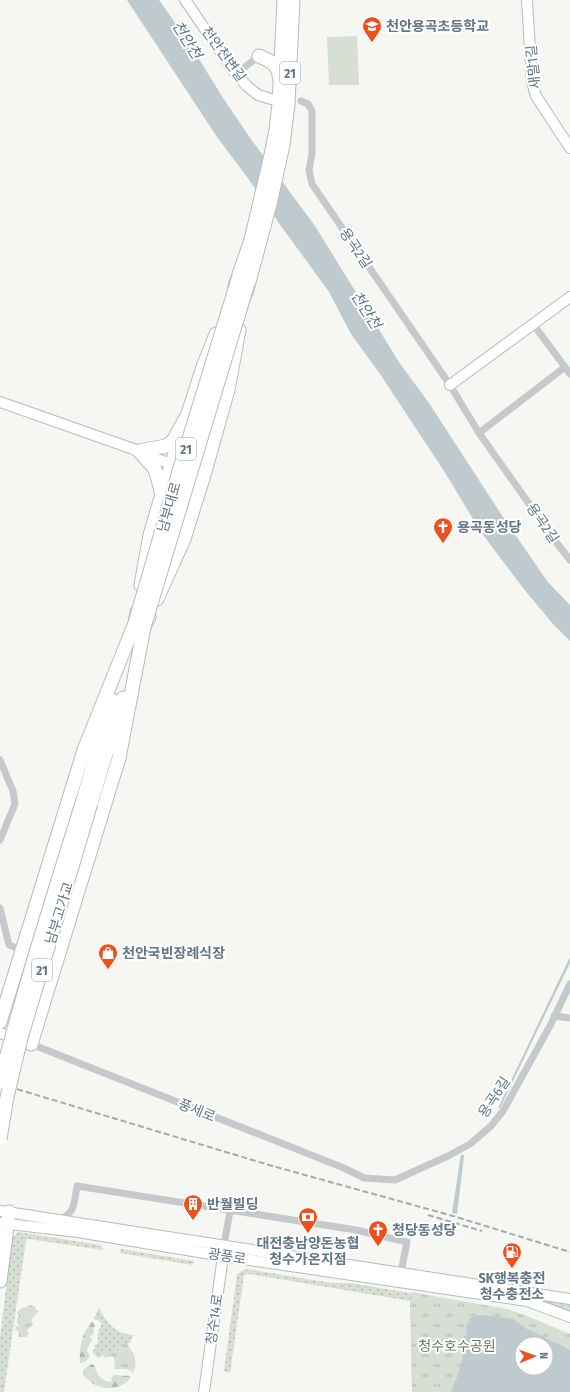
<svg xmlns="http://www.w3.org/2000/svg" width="570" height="1392" font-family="'Fira Sans Condensed','Noto Sans KR',sans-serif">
	<defs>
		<pattern id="grass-dots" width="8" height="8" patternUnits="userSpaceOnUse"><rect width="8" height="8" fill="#d7ded3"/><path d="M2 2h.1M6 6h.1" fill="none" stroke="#b2b9b1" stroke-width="1.8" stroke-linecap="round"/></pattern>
		<pattern id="forest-firs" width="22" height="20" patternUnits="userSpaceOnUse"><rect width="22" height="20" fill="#d7ded3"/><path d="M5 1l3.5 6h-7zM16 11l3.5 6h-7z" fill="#b2b9b1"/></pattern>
		<pattern id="park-tufts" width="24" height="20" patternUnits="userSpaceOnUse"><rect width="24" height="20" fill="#d7ded3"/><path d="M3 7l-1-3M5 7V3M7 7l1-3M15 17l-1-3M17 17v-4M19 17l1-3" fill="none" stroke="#b2b9b1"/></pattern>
	</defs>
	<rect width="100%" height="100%" fill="#f6f6f2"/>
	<path fill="url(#grass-dots)" d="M18,1232L100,1245L103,1248V1250L28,1239L26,1240L4,1392H0V1338L12,1238Z
		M121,1249L194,1261L193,1265L120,1253Z
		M247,1269L331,1283H351L421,1295L412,1392L410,1301L249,1274L244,1275L230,1373L224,1371L237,1275L241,1271Z
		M531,1297L570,1304V1312Z
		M99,1307C105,1322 117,1335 134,1335L128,1345L121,1339V1348C116,1352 112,1351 107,1353C104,1354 102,1357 98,1358L92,1352L95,1348L94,1345H97C99,1338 96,1332 102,1324L98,1320L94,1319Z"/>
	<path fill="url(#forest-firs)" d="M92,1321L95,1326L93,1328L94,1333L90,1337L93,1340L90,1343L87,1350L90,1356L85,1362L80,1363C79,1347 82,1333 92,1321Z
		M90,1364L94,1365C97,1375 101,1381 112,1382L111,1378L114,1375L131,1376C129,1381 127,1382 122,1385C107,1392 93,1387 83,1374V1370Z"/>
	<path fill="url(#park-tufts)" fill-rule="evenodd" d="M411,1292L507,1309L527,1316L570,1334V1392H412ZM522,1344H546V1368H522Z
		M30,1305L35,1306L36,1310H39C37,1314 33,1316 31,1320L33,1324L27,1330L29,1333L26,1337H19L18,1334L19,1331L15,1330L16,1326H19L17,1323V1319L19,1316L17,1312L21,1308L27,1307Z
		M121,1338C131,1348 141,1360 132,1374V1371L125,1369H115L114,1364L115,1361L113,1356L104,1358L103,1356L109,1351H115L121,1348Z"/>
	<path fill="#d7ded3" d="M357,36L359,85H329L327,37Z"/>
	<path fill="#bfcacf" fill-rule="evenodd" d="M127,0H159L188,41L223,98L253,142L315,226L399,362L429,403L499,511L547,581L570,605V641L553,624L523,588L481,532L444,471L380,374L351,334L329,292L281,226L247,177L217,137Z
		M570,957V963L500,1108H498Z
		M461,1154L464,1156L457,1214L452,1213Z
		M476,1315H482L513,1319L527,1329L570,1350V1392H451C459,1374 465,1356 464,1336H466L467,1330L465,1329L470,1319ZM522,1344H546V1368H522Z"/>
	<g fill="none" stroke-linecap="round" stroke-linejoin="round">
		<g stroke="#b5bbbf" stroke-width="12">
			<path id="secondary" d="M185,0L236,74L247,86L258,95L271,99
				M527,0L532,82L536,96L570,148
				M450,385L570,297
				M0,402L139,451L157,459L204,475
				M0,1033L19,1040
				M0,1211L570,1299
				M0,1223L78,1232L223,1256L527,1301L570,1317
				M204,1392L224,1249"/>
		</g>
		<g stroke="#b7bbbe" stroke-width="15">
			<path id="highway" d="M259,56C269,60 278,64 279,76
				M235,286L251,240L271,155L276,130L279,104L284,0
				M246,293L270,204L283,145L288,104L293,0
				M139,451L155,469L162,494L150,535L141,585
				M139,451L166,446L173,441L188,414L203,367L216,334
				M162,494L181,435
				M157,599L184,539L204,475L228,390L239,330
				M83,800L112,700
				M91,803L123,698
				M0,1022L84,750L135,623L137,612
				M31,1044L119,758L144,627L149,617
				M0,1281L9,1212"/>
		</g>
		<path stroke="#c5c9cc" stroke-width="7" d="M236,74L259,56
			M301,101L308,104L312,111V153L309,170L312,184L450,385L479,433L556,542L570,560
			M533,324L570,374
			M479,433L565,367
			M0,760L13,791L15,804L0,840
			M0,908L9,945L24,951
			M554,1016L570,1018
			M31,1044L344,1168L364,1178L395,1180L448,1156L470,1144L491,1126L503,1111L551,1024L570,984
			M58,1219C76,1215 74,1201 77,1186L356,1230L407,1242L401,1272
			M224,1245L230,1211"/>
		<use href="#secondary" stroke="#fff" stroke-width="10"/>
		<use href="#highway" stroke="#fff" stroke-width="13"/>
		<path stroke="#a5abb1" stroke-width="2" stroke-dasharray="6 3" stroke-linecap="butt" d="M0,1084L269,1165L453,1216L570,1252
			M428,1215L482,1231"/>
		<g stroke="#b7bbbe" stroke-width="15" stroke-linecap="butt">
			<path id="highway-bridge" d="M135,623L180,468L239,276
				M144,627L248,283
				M0,1082C24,987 54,894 83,800
				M0,1139L7,1097L21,1038L91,803"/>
		</g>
		<use href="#highway-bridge" stroke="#fff" stroke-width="13"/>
	</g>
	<defs>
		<g id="school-pin" transform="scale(1)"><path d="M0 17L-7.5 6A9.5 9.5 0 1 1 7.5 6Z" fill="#ee4f1b" stroke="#fff"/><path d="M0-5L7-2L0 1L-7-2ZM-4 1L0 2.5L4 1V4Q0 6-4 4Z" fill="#fff"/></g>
		<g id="church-pin" transform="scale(1)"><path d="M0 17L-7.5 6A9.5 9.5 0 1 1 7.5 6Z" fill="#ee4f1b" stroke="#fff"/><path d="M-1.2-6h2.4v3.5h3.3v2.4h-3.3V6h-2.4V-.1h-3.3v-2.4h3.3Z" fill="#fff"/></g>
		<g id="shop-pin" transform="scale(1)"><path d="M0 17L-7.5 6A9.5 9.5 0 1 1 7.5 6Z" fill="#ee4f1b" stroke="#fff"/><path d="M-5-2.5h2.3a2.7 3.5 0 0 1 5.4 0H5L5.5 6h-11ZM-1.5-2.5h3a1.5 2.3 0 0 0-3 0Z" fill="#fff"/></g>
		<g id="building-pin" transform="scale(1)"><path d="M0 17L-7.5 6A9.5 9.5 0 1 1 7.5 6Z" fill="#ee4f1b" stroke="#fff"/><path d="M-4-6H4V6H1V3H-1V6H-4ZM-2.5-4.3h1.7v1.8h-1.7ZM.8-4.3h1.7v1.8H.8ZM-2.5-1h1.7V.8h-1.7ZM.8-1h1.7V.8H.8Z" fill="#fff"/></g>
		<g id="bank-pin" transform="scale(1)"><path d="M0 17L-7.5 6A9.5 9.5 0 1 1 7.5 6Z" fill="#ee4f1b" stroke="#fff"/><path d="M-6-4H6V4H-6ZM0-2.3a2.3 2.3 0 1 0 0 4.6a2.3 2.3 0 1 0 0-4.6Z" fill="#fff"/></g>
		<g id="fuel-pin" transform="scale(1)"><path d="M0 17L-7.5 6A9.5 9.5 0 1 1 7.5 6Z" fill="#ee4f1b" stroke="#fff"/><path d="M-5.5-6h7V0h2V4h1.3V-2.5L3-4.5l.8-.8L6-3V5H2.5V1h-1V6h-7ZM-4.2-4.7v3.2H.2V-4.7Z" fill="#fff"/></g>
	</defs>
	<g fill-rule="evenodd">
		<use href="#school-pin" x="372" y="26"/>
		<use href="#church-pin" x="443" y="527"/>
		<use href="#shop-pin" x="108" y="953"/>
		<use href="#building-pin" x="193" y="1204"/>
		<use href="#bank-pin" x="308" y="1217"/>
		<use href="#church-pin" x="378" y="1230"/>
		<use href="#fuel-pin" x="512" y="1252"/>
	</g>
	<g text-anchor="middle" stroke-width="4" stroke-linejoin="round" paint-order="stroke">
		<g fill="#fff" stroke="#929faa" stroke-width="1">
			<rect x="280" y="62" width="20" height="22" rx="3"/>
			<rect x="176" y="438" width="20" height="22" rx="3"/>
			<rect x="32" y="959" width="20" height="22" rx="3"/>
		</g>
		<g font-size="13" font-weight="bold" fill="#637685">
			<text x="290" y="78">21</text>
			<text x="186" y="454">21</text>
			<text x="42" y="975">21</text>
		</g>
		<g font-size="14" font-weight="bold" fill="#637685" stroke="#fff" text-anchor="start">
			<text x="386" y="31">천안용곡초등학교</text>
			<text x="457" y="532">용곡동성당</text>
			<text x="122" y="958">천안국빈장례식장</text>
			<text x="207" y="1209">반월빌딩</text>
			<text x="392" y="1235">청당동성당</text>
			<text x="308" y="1248" text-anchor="middle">대전충남양돈농협<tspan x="308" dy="16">청수가온지점</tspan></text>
			<text x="512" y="1283" text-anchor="middle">SK행복충전<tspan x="512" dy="16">청수충전소</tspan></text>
		</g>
		<g font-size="14" fill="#637685" stroke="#fff">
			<text transform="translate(224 54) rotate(54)" y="5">천안천변길</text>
			<text transform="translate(533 67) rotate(-96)" y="5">새말1길</text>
			<text transform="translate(356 248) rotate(56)" y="5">용곡2길</text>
			<text transform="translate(169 507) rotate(-74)" y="5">남부대로</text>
			<text transform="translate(543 523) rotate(55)" y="5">용곡2길</text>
			<text transform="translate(59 913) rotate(-73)" y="5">남부고가교</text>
			<text transform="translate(494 1097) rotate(-57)" y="5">용곡6길</text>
			<text transform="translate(197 1110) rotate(22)" y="5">풍세로</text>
			<text transform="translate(227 1256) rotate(9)" y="5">광풍로</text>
			<text transform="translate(214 1319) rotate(-82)" y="5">청수14로</text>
		</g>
		<g font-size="14" fill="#677c62" stroke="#fff">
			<text x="457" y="1351">청수호수공원</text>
		</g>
		<g font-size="15" font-style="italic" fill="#5f7882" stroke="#fff">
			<text transform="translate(187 40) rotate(58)" y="5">천안천</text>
			<text transform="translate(366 310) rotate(57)" y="5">천안천</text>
		</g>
	</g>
	<g transform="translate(534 1356) rotate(88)"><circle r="19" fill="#ffffff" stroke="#c1c8ce"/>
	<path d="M0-3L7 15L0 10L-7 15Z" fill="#ee4f1b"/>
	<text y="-6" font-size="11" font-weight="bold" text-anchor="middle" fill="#637685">N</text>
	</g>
</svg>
